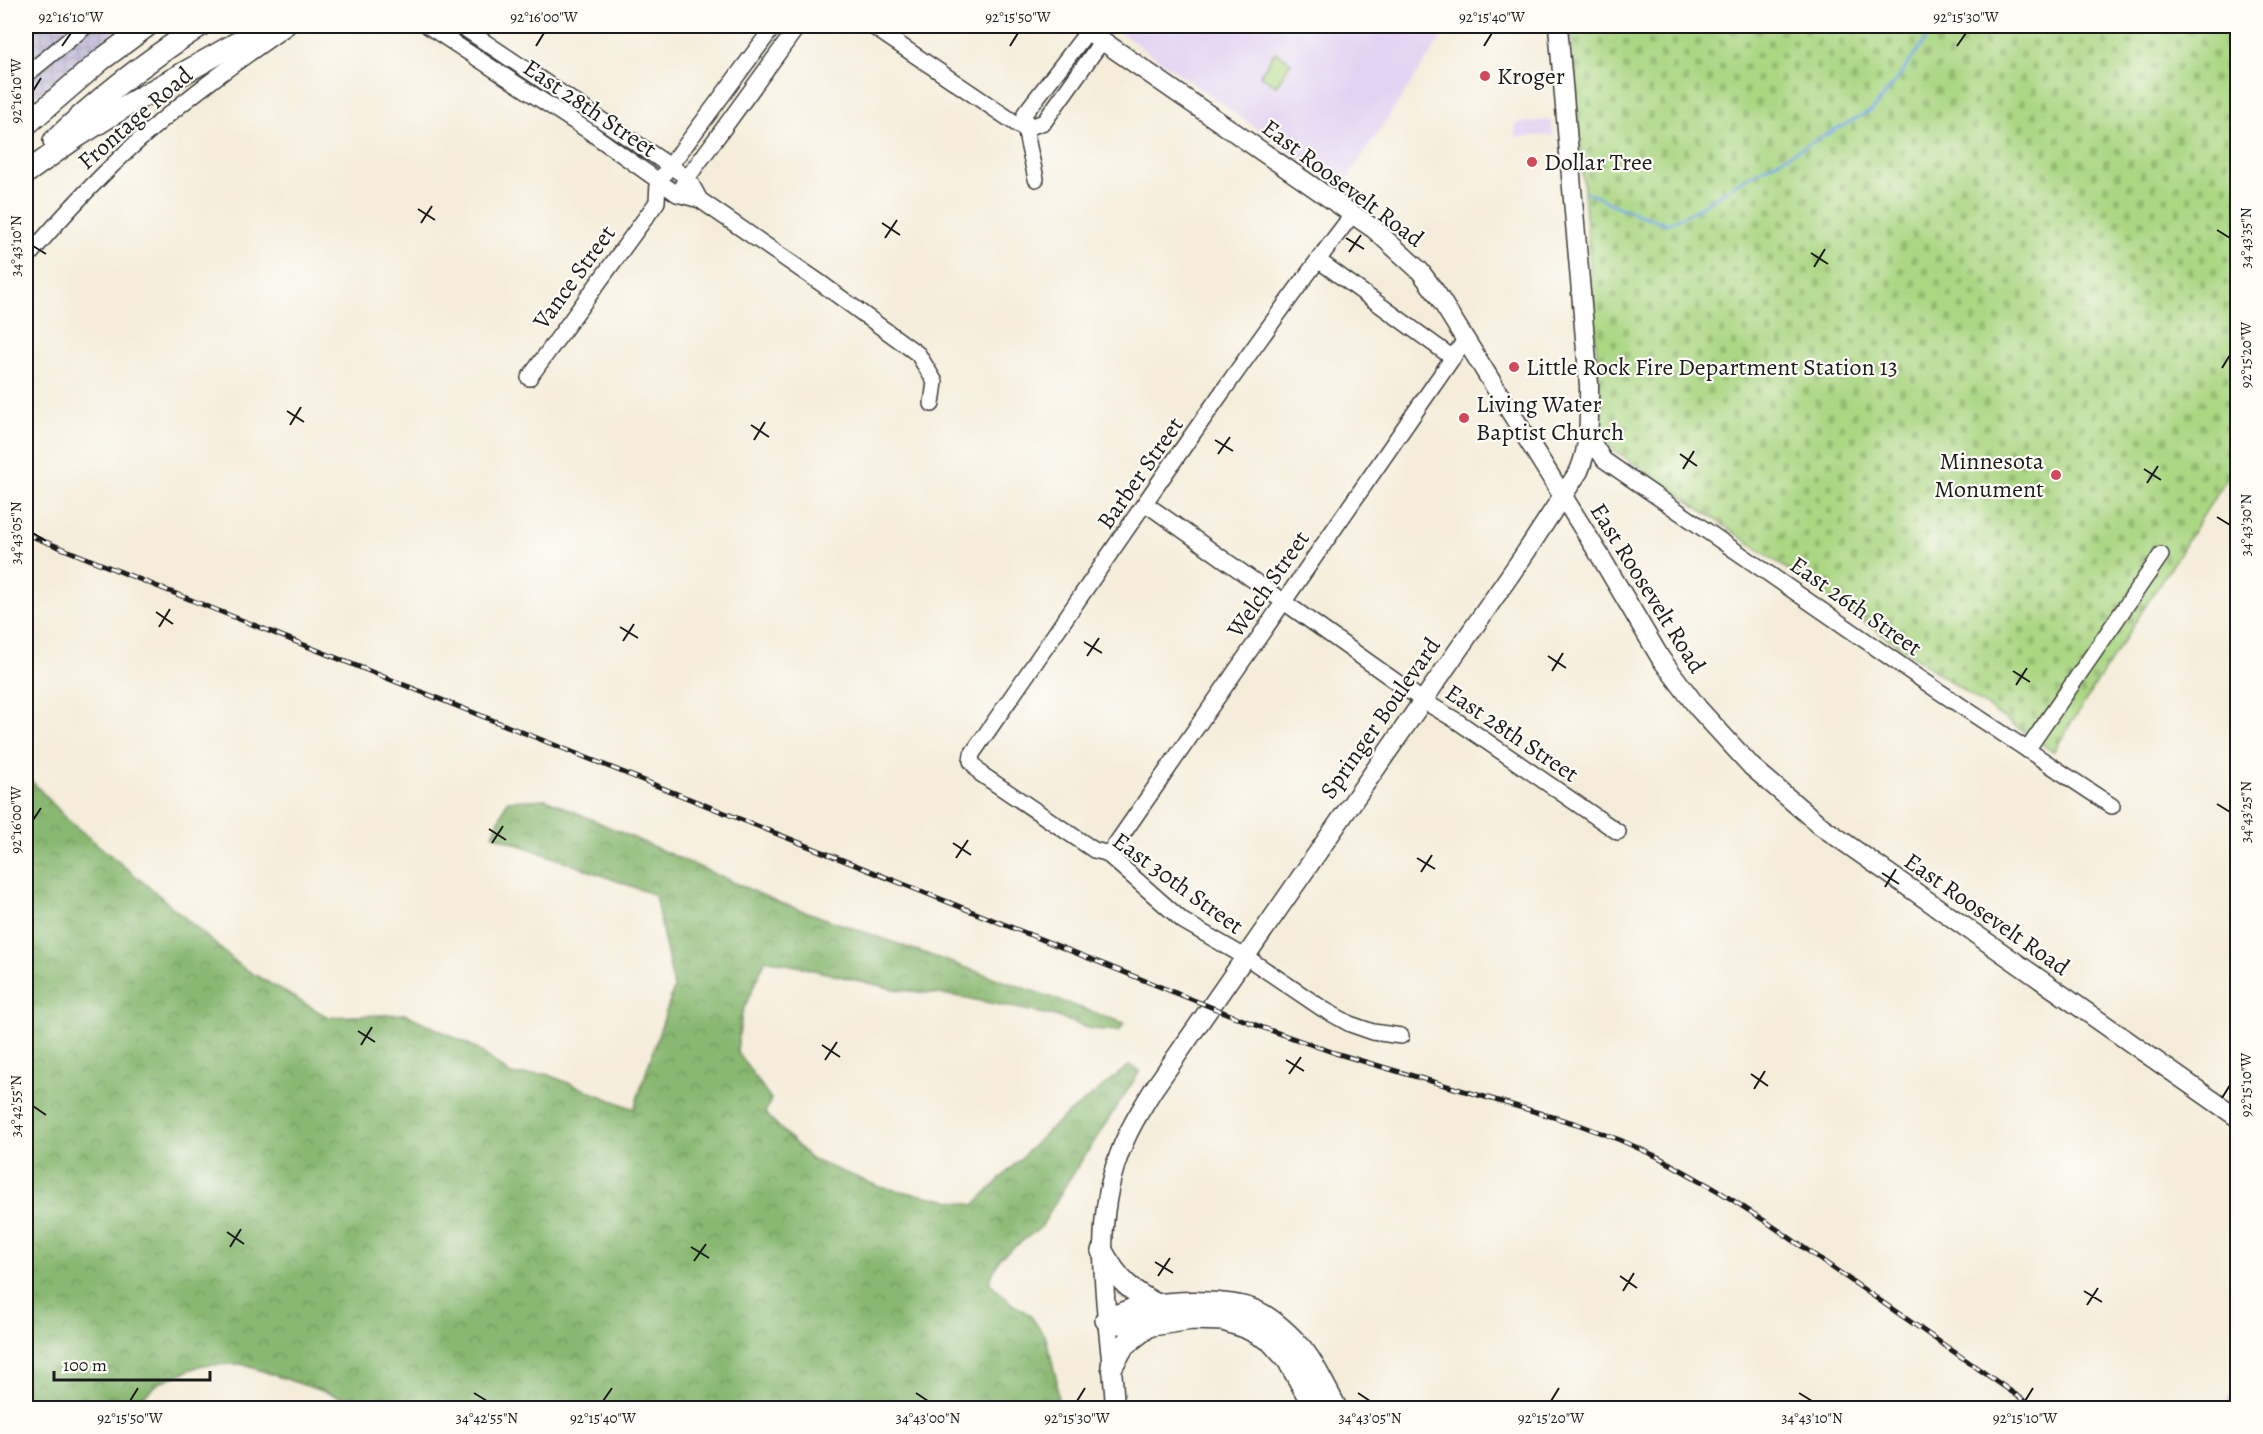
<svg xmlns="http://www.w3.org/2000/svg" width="2263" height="1434" font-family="Alegreya,serif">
	<defs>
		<pattern id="industrial-grid" width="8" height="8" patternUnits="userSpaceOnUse" patternTransform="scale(1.5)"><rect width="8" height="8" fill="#c6c0da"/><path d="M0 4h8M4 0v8" fill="none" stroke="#aaa4ba"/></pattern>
		<pattern id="forest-crowns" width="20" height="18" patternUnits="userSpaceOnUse" patternTransform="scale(1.5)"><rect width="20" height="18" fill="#88b871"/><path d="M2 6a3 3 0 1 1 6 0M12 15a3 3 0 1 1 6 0" fill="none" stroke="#6e955c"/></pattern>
		<pattern id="cemetery-stones" width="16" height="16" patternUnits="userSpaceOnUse" patternTransform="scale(1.5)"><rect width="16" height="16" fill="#abd783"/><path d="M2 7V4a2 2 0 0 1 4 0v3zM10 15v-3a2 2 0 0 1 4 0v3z" fill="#93b871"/></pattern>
	</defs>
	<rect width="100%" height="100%" fill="#fdfcf7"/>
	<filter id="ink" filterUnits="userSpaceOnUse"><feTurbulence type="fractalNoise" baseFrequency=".0167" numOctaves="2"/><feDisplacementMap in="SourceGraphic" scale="12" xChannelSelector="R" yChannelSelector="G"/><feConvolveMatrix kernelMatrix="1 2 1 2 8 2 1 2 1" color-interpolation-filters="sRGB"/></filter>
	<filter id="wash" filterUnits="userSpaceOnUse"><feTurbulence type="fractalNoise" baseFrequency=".008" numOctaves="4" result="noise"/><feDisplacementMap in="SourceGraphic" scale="24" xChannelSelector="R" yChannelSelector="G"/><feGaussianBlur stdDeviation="1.35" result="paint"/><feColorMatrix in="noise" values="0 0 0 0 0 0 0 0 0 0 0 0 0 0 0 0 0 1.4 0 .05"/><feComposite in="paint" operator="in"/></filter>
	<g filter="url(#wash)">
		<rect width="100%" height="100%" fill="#f5edda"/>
		<path fill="#e3d3f2" d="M1111,26H1449L1341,188Z
			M1551,120L1553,135L1516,137L1515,126L1518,123Z"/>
		<path fill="url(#industrial-grid)" d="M26,26H120L26,105Z
			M2237,1386V1408H2221Z"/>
		<path fill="url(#forest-crowns)" stroke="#526a46" stroke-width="1.5" d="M26,775L68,820L161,897L243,968L328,1017L406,1014L476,1048L511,1075L546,1074L634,1109L674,988L655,895L493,835L507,801L546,799L778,902L1124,1023L1119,1031L1091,1029L1055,1016L955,996L894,989L766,959L742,1013L737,1051L771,1099L765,1113L811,1159L880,1187L974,1205L1053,1126L1130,1065L1140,1071L1063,1189L1041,1227L1000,1258L989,1282L1012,1304L1029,1314L1046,1338L1057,1381L1058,1408H362L352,1401L241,1364L202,1365L160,1382L130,1408H26Z"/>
		<path fill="url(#cemetery-stones)" stroke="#647a50" stroke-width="1.5" d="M1571,26H2237V462L2053,752L1604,443Z"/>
		<path fill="#abd783" stroke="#647a50" stroke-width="1.5" d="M1275,52L1291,62L1276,86L1260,75Z"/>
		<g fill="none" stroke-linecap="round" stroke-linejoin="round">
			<path stroke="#78abe5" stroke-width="3" d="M1587,192L1620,208L1667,224L1692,212L1744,179L1872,110L1898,78L1935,26"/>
		</g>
	</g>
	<g filter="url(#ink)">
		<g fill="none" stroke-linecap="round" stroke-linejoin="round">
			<g stroke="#3d3b38" stroke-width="18">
				<path id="minor" d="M428,26L587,130L677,194L700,200L822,284L918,354L935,382L932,404
					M461,26L688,178L700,200
					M872,26L1024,129
					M26,75L86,26
					M1024,129L1044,122L1102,41
					M1036,179C1032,157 1024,135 1025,113L1088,31
					M683,184L798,26
					M1352,215C1219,389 1098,573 972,754L971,761L981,774L1094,850L1106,853L1183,921L1252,961L1323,1009L1350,1024L1373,1032L1401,1036
					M26,259C63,215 103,172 146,134C191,94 239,60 288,26
					M1318,260L1453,358
					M529,378L657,202L658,182L774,26
					M1589,429L1593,442L1604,460L1937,690L2112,806
					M1146,504L1422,700L1457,721L1618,832
					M2027,750L2161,555
					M1106,853L1111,851L1465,340"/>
			</g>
			<g stroke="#3d3b38" stroke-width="21">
				<path id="major" d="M1081,26L1374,229L1420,271L1437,294L1602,559L1661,659L1698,708L1752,767L1821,826L2238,1118
					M1115,1408C1111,1324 1088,1237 1119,1155C1127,1132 1140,1111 1153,1090L1524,555L1579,471C1591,443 1589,415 1589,385L1558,26"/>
			</g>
			<g stroke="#3d3b38" stroke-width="24">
				<path id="highway" d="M26,125L101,60L147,26
					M54,141C99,97 148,60 200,26
					M26,173L78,136L129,104L267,26
					M1102,1251C1118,1280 1130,1291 1159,1306
					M1106,1320C1117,1316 1129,1309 1141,1307C1171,1302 1228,1299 1255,1311C1271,1318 1286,1332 1298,1345C1312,1359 1326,1390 1336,1408
					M1106,1320L1139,1327L1192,1319L1223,1320L1245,1327L1270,1340L1288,1360L1315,1408
					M1112,1366L1124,1345L1150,1325"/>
			</g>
			<use href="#minor" stroke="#fff" stroke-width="15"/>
			<use href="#major" stroke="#fff" stroke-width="18"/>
			<use href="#highway" stroke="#fff" stroke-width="21"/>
			<g stroke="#1c1c1c" stroke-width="5">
				<path id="rail" d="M26,534L1261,1027L1335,1053L1577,1124L1620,1140L1658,1157L1720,1192L1768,1223L2035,1408"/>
			</g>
			<use href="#rail" stroke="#fdfcf7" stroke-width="3" stroke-dasharray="9" stroke-linecap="butt"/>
		</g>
	</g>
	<path fill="none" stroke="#1c1c1c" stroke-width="2" d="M62,46L71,33M536,46L544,33M1010,46L1018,33M1484,46L1492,33M1957,46L1966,33M33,91L41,78M418,209L435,220M421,223L432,206M882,223L900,235M2217,230L2230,238M885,238L897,220M1346,238L1364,249M33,246L46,254M1349,252L1361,235M1811,253L1828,264M1814,267L1825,249M2222,368L2230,355M287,411L304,422M290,425L301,407M751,425L769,437M754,440L765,422M1215,440L1233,451M1218,454L1230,437M1680,454L1697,466M1683,469L1694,451M2144,469L2161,480M2147,483L2158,466M2217,517L2230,525M33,533L46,541M156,612L173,624M159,627L170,609M620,627L638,638M623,641L634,624M1084,642L1102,653M1087,656L1099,638M1548,656L1566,668M1552,671L1563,653M2013,671L2030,682M2016,685L2027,668M2217,804L2230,812M33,820L41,808M489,829L506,840M492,843L503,826M953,843L971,855M956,858L968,840M1417,858L1435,869M1421,872L1432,855M1882,873L1899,884M1885,887L1896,869M358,1031L375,1042M361,1045L372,1027M822,1045L840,1057M825,1060L837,1042M1286,1060L1304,1071M1289,1074L1301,1057M1751,1074L1768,1086M1754,1089L1765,1071M2222,1098L2230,1085M33,1106L46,1115M227,1232L244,1244M230,1247L241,1229M691,1247L709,1258M694,1261L706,1244M1155,1262L1173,1273M1158,1276L1170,1258M1620,1276L1637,1288M1623,1291L1634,1273M2084,1291L2102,1302M2087,1305L2098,1288M474,1393L487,1401M916,1393L928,1401M1358,1393L1370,1401M1799,1393L1812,1401M130,1401L138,1388M603,1401L612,1388M1077,1401L1085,1388M1551,1401L1559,1388M2025,1401L2033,1388"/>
	<g fill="#d1495b" stroke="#fdfcf7" stroke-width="2">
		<circle cx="1485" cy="76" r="6"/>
		<circle cx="1532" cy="162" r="6"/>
		<circle cx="1514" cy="367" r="6"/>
		<circle cx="1464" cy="418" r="6"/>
		<circle cx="2056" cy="475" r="6"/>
	</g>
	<g text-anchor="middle" stroke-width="4.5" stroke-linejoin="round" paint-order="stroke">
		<g font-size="24" fill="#1c1c1c" stroke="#fdfcf7" text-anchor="start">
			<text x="1497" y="84">Kroger</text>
			<text x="1544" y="170">Dollar Tree</text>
			<text x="1526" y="375">Little Rock Fire Department Station 13</text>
			<text x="1476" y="412">Living Water<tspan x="1476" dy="28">Baptist Church</tspan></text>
			<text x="2044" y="469" text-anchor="end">Minnesota<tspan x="2044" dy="28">Monument</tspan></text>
		</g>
		<g font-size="24" fill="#1c1c1c" stroke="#fdfcf7">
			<text transform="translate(590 108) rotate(34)" y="8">East 28th Street</text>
			<text transform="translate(135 118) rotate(-41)" y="8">Frontage Road</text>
			<text transform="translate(1343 183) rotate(37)" y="8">East Roosevelt Road</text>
			<text transform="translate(574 277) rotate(-54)" y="8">Vance Street</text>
			<text transform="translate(1140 473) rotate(-55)" y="8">Barber Street</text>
			<text transform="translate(1268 584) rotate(-55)" y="8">Welch Street</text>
			<text transform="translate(1648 588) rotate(58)" y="8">East Roosevelt Road</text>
			<text transform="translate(1856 606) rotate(35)" y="8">East 26th Street</text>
			<text transform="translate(1380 718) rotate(-55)" y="8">Springer Boulevard</text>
			<text transform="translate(1512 733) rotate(34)" y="8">East 28th Street</text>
			<text transform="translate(1178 883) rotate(36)" y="8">East 30th Street</text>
			<text transform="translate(1987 914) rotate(35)" y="8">East Roosevelt Road</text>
		</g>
	</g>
	<rect width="2263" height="1434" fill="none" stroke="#fdfcf7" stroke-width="66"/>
	<path d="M54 1371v9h156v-9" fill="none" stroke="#1c1c1c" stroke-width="3"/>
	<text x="63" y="1371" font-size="18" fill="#1c1c1c" stroke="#fdfcf7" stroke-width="4.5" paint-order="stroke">100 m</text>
	<rect x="33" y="33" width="2197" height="1368" fill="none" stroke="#1c1c1c" stroke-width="2"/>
	<g font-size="15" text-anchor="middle" fill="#1c1c1c">
		<text x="71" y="22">92°16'10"W</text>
		<text x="544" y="22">92°16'00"W</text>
		<text x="1018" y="22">92°15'50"W</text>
		<text x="1492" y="22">92°15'40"W</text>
		<text x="1966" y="22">92°15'30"W</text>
		<text transform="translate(16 91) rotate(-90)" y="5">92°16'10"W</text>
		<text transform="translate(2246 238) rotate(-90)" y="5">34°43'35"N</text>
		<text transform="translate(16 246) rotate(-90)" y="5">34°43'10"N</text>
		<text transform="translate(2246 355) rotate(-90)" y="5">92°15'20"W</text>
		<text transform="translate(2246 525) rotate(-90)" y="5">34°43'30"N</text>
		<text transform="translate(16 533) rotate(-90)" y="5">34°43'05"N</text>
		<text transform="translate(2246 812) rotate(-90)" y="5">34°43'25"N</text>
		<text transform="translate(16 820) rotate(-90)" y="5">92°16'00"W</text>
		<text transform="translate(2246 1085) rotate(-90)" y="5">92°15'10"W</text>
		<text transform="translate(16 1106) rotate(-90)" y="5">34°42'55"N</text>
		<text x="130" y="1423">92°15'50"W</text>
		<text x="487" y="1423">34°42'55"N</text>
		<text x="603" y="1423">92°15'40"W</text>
		<text x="928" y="1423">34°43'00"N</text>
		<text x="1077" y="1423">92°15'30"W</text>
		<text x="1370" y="1423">34°43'05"N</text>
		<text x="1551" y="1423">92°15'20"W</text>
		<text x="1812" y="1423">34°43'10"N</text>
		<text x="2025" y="1423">92°15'10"W</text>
	</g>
</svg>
